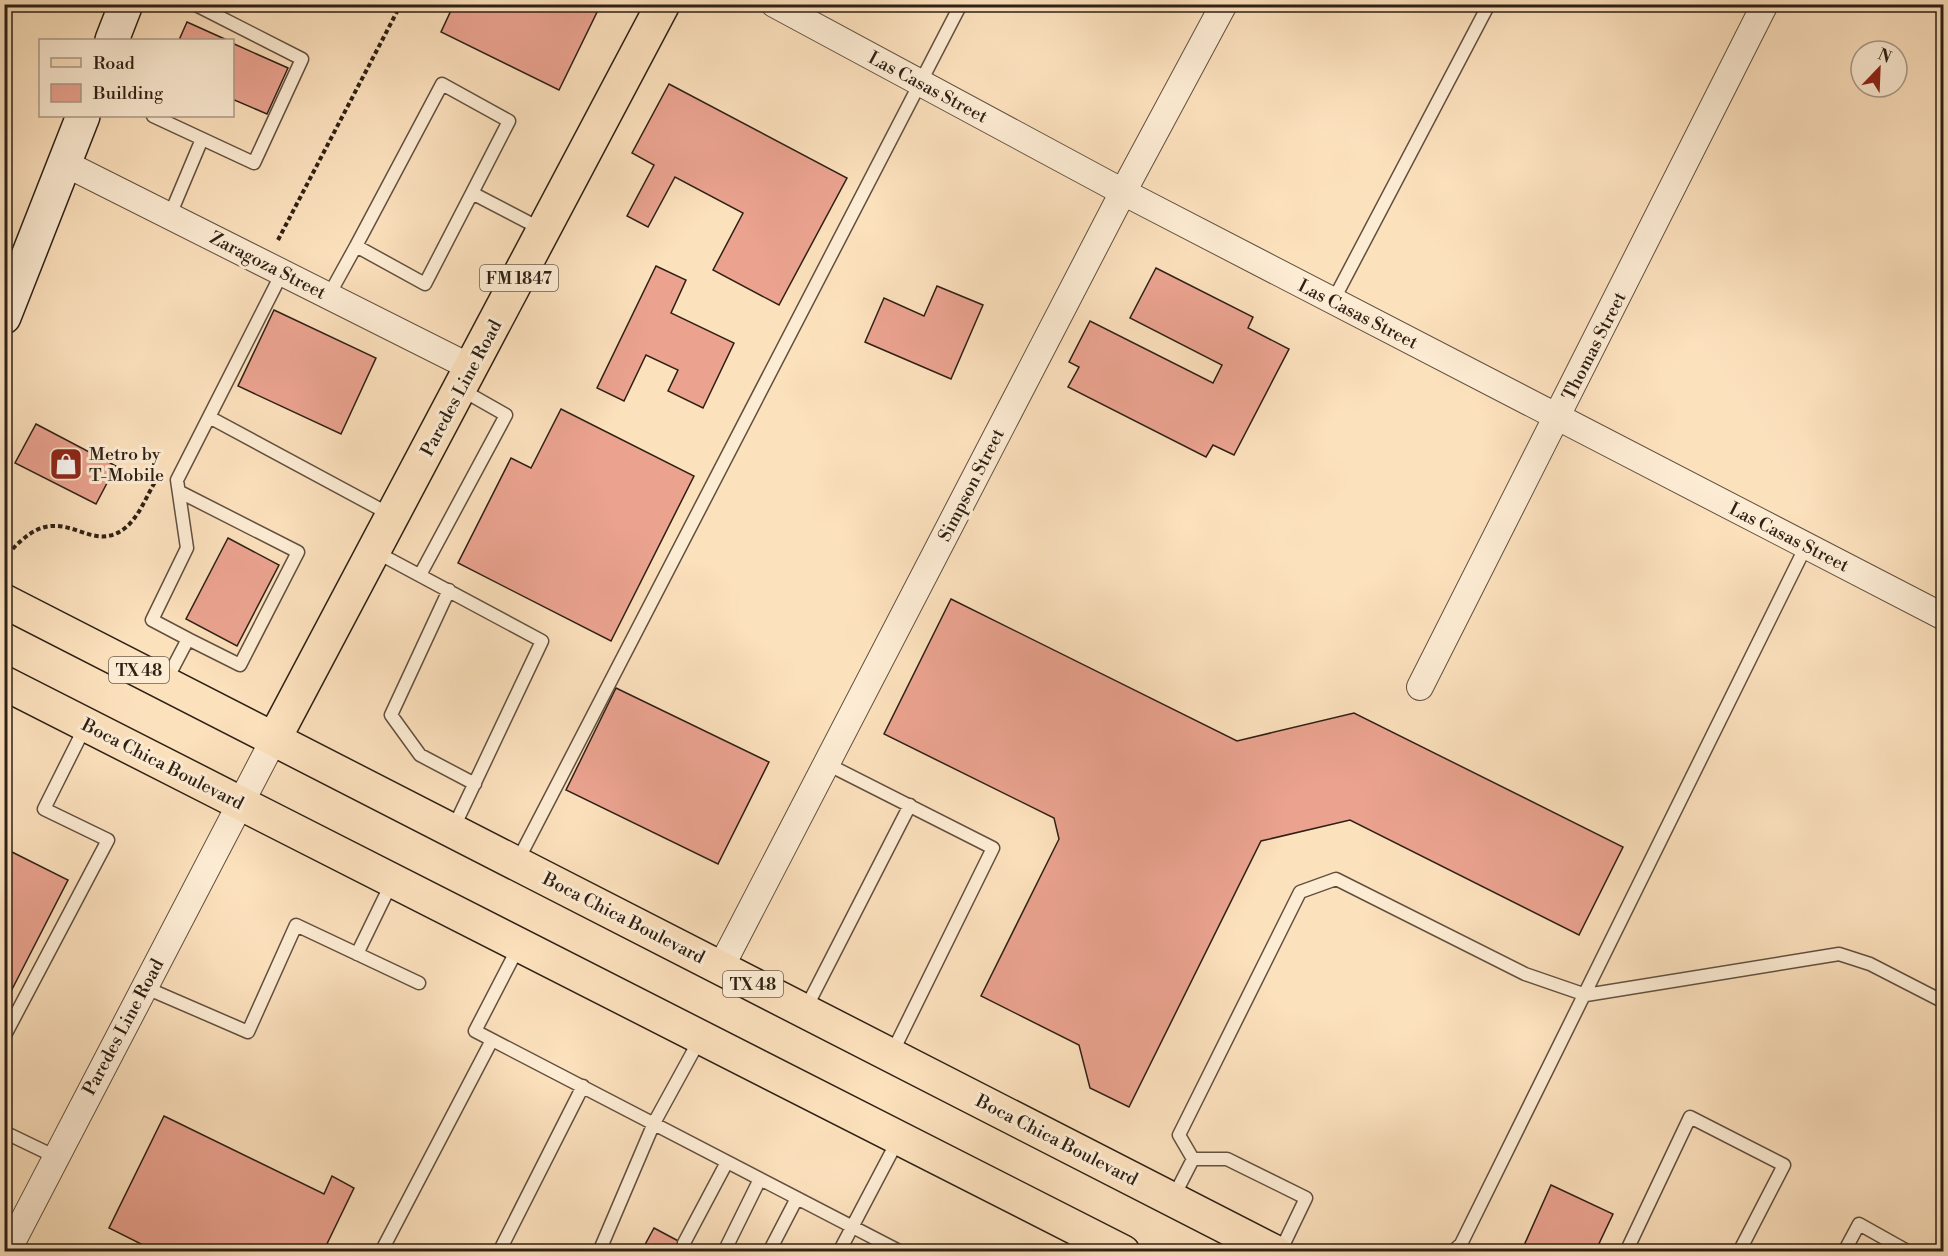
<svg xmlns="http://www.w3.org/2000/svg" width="1948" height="1256" font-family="'Libre Bodoni',serif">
	<rect width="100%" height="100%" fill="#fce1bd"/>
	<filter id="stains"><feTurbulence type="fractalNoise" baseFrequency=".00333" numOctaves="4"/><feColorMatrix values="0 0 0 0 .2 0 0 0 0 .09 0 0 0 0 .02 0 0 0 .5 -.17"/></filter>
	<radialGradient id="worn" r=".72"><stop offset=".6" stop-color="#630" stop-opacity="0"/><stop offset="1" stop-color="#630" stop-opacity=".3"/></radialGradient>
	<path fill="#eba390" stroke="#2e2015" stroke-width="1.5" d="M454,4H601L559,90L441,32Z
		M187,22L227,40H179Z
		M232,43L288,68L267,114L232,99Z
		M669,84L847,178L779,305L713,270L743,213L675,177L648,227L627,216L654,165L632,153Z
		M656,266L686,280L671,313L734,343L703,408L668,391L678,370L646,355L624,401L597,388Z
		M1156,268L1253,317L1248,328L1289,349L1234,455L1213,445L1206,457L1068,387L1079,367L1069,362L1090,321L1213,383L1222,365L1130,318Z
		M937,286L983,305L951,379L865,342L884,298L924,316Z
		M274,310L376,358L341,434L238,386Z
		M561,409L694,476L611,641L458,563L511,458L531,468Z
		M36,424L116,466L96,504L15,463Z
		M228,538L279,565L237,646L186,619Z
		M951,599L1237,741L1354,713L1623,847L1579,935L1350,820L1261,841L1129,1107L1090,1088L1079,1045L981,996L1059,839L1054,818L884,734Z
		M616,688L769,762L718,864L566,790Z
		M4,848L68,880L4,1005Z
		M164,1116L324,1194L332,1176L354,1188L323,1252H157L109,1228Z
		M1551,1185L1613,1214L1595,1252H1521Z
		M654,1228L699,1252H641Z"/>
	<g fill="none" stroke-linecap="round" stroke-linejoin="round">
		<g stroke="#62503f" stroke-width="15">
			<path id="service" d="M153,116L254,163L302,59L194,4
				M472,193L509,121L442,84L356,246L425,284L472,193L543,230
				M170,215L202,139
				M283,271L209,417L391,515
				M329,295L356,246
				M1333,301L1489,4
				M180,492L298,552L240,665L188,639
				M376,552L542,641L453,829
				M420,575L506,415L462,390
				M449,590L391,715L420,755L475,784
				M166,681L188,639L152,620L187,548L177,480L209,417
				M827,764L993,848L892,1053
				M517,862L961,4
				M519,946L475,1031L901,1252
				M357,954L392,882
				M144,987L248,1032L296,925L419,983
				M805,1010L910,805
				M4,1037L108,840L44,809L85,727
				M4,1132L56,1157
				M1193,1159H1227L1306,1198L1280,1252
				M1173,1198L1193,1159L1179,1135L1300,892L1336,879L1525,974L1586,995L1839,954L1870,964L1944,1002
				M684,1243L727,1162
				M381,1252L492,1040
				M499,1252L583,1086
				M599,1252L654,1123L700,1039
				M724,1252L760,1179
				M769,1252L797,1198
				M839,1252L899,1138
				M1452,1252L1461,1244L1806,546
				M1626,1252L1690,1117L1784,1165L1739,1252
				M1844,1252L1859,1224L1909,1252"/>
		</g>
		<g stroke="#62503f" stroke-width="28">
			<path id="minor" d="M774,4L1123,192L1944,617
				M64,163L472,368
				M1420,687L1765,4
				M721,967L1123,192L1224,4
				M7,1252L274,739"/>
		</g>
		<g stroke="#2e2015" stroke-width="36">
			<path id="secondary" d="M112,40L126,4
				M4,317L83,116"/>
		</g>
		<g stroke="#2e2015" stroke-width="36">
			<path id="primary" d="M4,601L1275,1252
				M4,683L1123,1252
				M274,739L663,4"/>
		</g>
		<path stroke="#2e2015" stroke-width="4" stroke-dasharray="4.5 3" stroke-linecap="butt" d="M278,240L401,4
			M4,561C9,552 15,546 22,540C65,502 90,556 125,528C139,517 146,497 155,482"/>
		<use href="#service" stroke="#fdecd4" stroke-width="12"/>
		<use href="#minor" stroke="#fdecd4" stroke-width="26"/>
		<use href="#secondary" stroke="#fdecd4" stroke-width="33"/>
		<use href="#primary" stroke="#fce1bd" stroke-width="33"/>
	</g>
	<defs>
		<g id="shop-square" transform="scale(1.725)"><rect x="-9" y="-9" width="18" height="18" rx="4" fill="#8f2418" stroke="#fdecd4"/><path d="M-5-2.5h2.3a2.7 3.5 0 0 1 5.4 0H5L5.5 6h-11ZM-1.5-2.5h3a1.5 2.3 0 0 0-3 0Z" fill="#fff"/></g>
	</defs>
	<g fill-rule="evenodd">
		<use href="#shop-square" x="66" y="464"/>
	</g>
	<g text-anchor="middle" stroke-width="6" stroke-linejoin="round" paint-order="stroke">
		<g fill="#fdecd4" stroke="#6c5d4e" stroke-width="1.5">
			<rect x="480" y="265" width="78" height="26" rx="4.5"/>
			<rect x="109" y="657" width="60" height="26" rx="4.5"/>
			<rect x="723" y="971" width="60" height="26" rx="4.5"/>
		</g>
		<g font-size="16" font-weight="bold" fill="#2e2015">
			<text x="519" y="284">FM 1847</text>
			<text x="139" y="676">TX 48</text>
			<text x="753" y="990">TX 48</text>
		</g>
		<g font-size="18" fill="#2e2015" stroke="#fdecd4">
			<text transform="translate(928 87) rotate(28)" y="6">Las Casas Street</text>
			<text transform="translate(268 265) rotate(27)" y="6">Zaragoza Street</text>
			<text transform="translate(1358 314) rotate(27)" y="6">Las Casas Street</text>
			<text transform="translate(1594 346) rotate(-63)" y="6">Thomas Street</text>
			<text transform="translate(461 388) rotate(-62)" y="6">Paredes Line Road</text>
			<text transform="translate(971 485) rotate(-63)" y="6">Simpson Street</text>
			<text transform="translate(1789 537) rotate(27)" y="6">Las Casas Street</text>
			<text transform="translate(163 764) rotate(27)" y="6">Boca Chica Boulevard</text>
			<text transform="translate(624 918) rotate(27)" y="6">Boca Chica Boulevard</text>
			<text transform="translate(123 1027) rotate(-62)" y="6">Paredes Line Road</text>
			<text transform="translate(1057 1140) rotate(27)" y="6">Boca Chica Boulevard</text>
		</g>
		<g font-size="18" fill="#2e2015" stroke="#fdecd4" text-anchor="start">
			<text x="89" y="460">Metro by<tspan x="89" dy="21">T-Mobile</tspan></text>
		</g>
	</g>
	<rect width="1948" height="1256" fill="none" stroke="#fce1bd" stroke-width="24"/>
	<rect x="6" y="6" width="1936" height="1244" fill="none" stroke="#2e2015" stroke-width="3"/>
	<rect x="12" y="12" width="1924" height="1232" fill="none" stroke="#2e2015" stroke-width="1.5"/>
	<rect x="39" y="39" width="195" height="78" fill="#fdecd4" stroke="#aa9a88" stroke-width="1.5"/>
	<rect x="51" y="58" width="30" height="9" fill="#fce1bd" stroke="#aa9a88" stroke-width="1.5"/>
	<text x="93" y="69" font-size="18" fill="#2e2015">Road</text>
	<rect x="51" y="84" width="30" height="18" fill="#eba390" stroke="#aa9a88" stroke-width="1.5"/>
	<text x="93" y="99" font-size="18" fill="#2e2015">Building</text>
	<g transform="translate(1879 69) rotate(23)"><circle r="28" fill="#fdecd4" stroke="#aa9a88" stroke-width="1.5"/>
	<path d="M0-4.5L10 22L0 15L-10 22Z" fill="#8f2418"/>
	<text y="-9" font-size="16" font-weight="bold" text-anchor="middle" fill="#2e2015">N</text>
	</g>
	<rect width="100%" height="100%" filter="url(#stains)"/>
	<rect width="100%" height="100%" fill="url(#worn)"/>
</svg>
